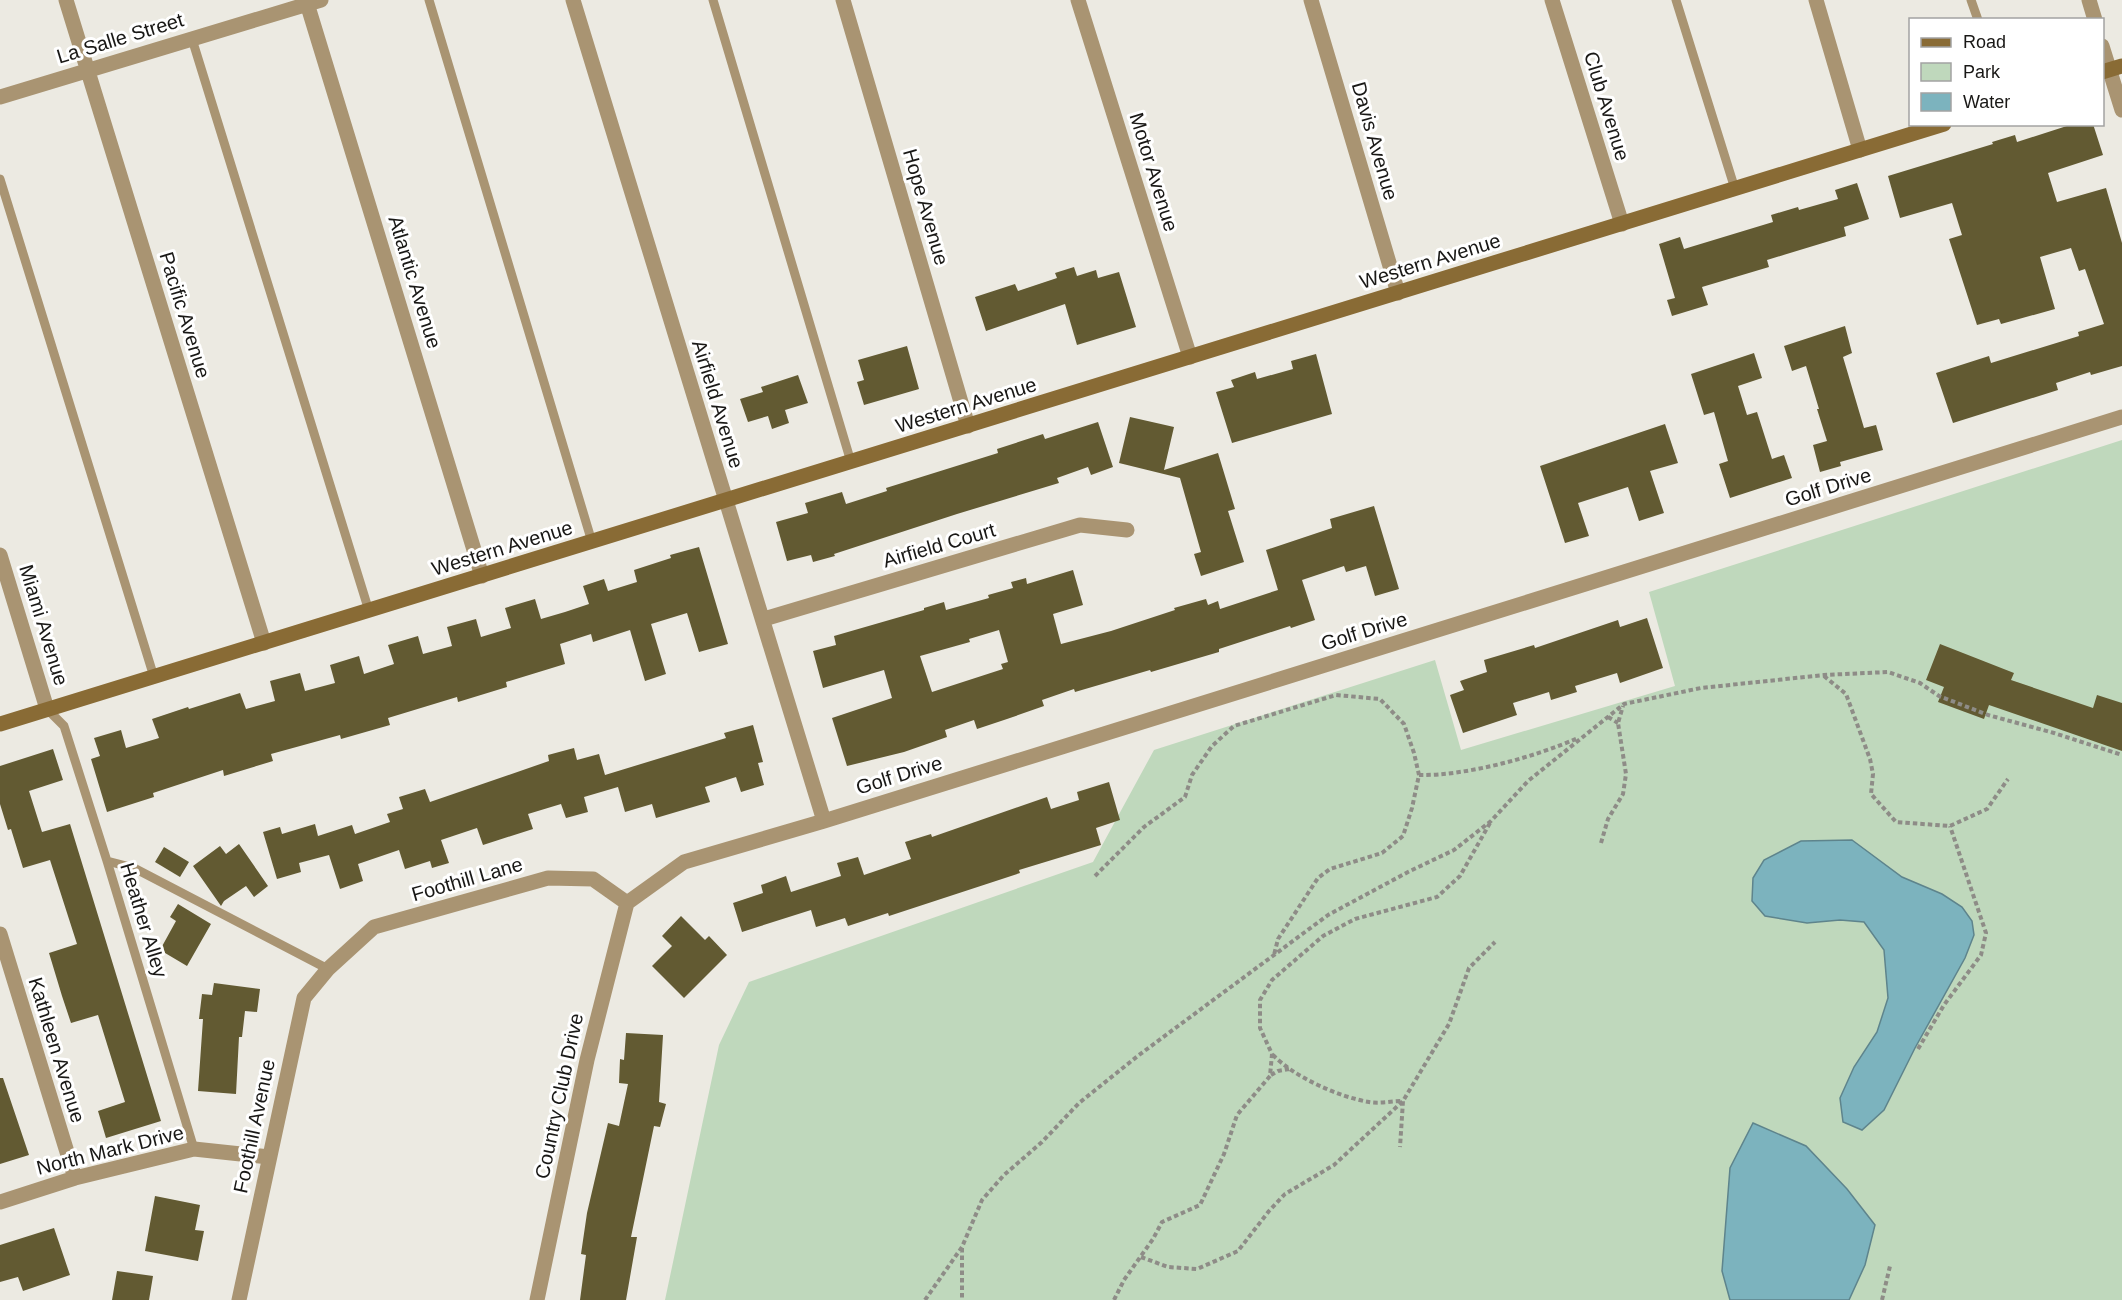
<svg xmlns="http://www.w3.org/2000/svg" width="2122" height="1300" font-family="Arial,sans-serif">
	<rect width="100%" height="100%" fill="#eceae2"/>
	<path fill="#bfd8bc" d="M2122,440V1300H665L719,1045L749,982L1093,862L1154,750L1435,660L1461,750L1675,686L1649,592Z"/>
	<path fill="#7cb3be" stroke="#5e848c" stroke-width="1.5" d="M1852,840L1902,877L1942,894L1962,907L1972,921L1974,935L1965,958L1915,1048L1884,1110L1862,1130L1843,1122L1840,1098L1854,1067L1877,1032L1888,998L1884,950L1864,922L1840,920L1807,923L1765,916L1752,901L1753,878L1764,860L1801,841Z
		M1753,1123L1806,1146L1847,1189L1875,1225L1865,1265L1849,1300H1730L1722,1271L1730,1168Z"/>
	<path fill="#625a32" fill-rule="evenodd" d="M2073,124H2093L2103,155L2048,173L2057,202L2106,188L2122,243V366L2091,375L2090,372L2056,383L2058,390L1953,423L1936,373L1989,356L1991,363L2079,336L2078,332L2104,324L2085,269L2079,271L2071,248L2040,257L2055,309L2001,324L1999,319L1977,325L1949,239L1962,235L1952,203L1900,218L1888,176L1993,144L1992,142L2015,135L2017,142Z
		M1857,183L1869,219L1844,227L1846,236L1767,260L1769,267L1702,287L1708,305L1672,316L1667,300L1675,298L1659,244L1680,237L1684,249L1773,222L1771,215L1798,207L1799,210L1838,199L1835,190Z
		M1074,267L1077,276L1096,270L1098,278L1119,272L1136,327L1077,345L1065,304L986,331L975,297L1015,284L1018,291L1057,278L1055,273Z
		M1845,326L1852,353L1843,357L1864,428L1876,425L1883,450L1840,462L1841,466L1820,472L1813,445L1827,441L1817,409H1819L1806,366L1792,371L1784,346Z
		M907,346L919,389L864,405L857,382L864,380L858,360Z
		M1754,353L1762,378L1738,386L1747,415L1757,412L1772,459L1784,455L1792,478L1730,498L1719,464L1728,461L1714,412L1704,415L1691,374Z
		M1316,354L1332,414L1232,443L1216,392L1234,387L1231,380L1255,372L1257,379L1293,369L1291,361Z
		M798,375L808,403L785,410L789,423L772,429L768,416L748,422L740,399L763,392L761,387Z
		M1130,417L1174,427L1164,470L1218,453L1235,509L1228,511L1244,562L1201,576L1194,554L1201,552L1180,478L1119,463Z
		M1098,422L1113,467L1091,475L1088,467L1057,478L1059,483L957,514L834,554L835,556L813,562L811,555L787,561L776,522L808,513L805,503L842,492L846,504L887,491L886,488L998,453L997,449L1043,434L1045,439Z
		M1665,424L1678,463L1650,471L1664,513L1639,521L1628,487L1578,503L1589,536L1565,543L1540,466Z
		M1374,506L1399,589L1375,596L1366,566L1346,572L1344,566L1302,580L1315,620L1291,628L1290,626L1219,649V652L1151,672L1150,670L1075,692L1074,689L1042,700L1044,706L1007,719L977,729L974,720L945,730L947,737L904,752L847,766L832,718L892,698L884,670L823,688L813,651L836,645L834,636L924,610V608L944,602L946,610L989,598L988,595L1013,588L1011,582L1026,578L1027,584L1073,570L1083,605L1053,614L1061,644L1111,631L1175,610L1174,608L1206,599L1208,605L1218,601L1220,609L1278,590L1266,550L1332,528L1330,519ZM999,630L1008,662L1001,664L1003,669L932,692L920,656L970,642L969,639Z
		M699,547L728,644L699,652L687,613L651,624L666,674L645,681L630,630L593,642L591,634L560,644L565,664L506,682L507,687L458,702L457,697L388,718L390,725L341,739L340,735L271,754L273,761L224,776L223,770L153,793L154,797L107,812L91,759L100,756L94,738L121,730L126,748L159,738L152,719L188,707L189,709L240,693L246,709L275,701L270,681L300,673L305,691L335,683L330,665L359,656L364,674L394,664L388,645L418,636L423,654L452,646L447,627L476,619L481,637L511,628L505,608L535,599L541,619L565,612L589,604L583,586L604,579L608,591L637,582L634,570L671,558L670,555Z
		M1647,618L1663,668L1620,683L1617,673L1575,686L1577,692L1551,700L1549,692L1513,703L1517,715L1463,733L1450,695L1464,690L1460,681L1487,672L1484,660L1534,645L1535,648L1618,620L1620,627Z
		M1940,644L2014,673L2011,680L2093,708L2097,695L2122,703V751L1989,705L1984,719L1938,702L1944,687L1926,680Z
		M753,725L763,762L758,763L764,785L741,792L736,777L705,787L710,802L656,818L652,804L625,812L618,787L584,797L588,812L566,818L561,804L528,814L533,829L483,845L477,828L441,840L449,863L432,868L430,861L405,869L399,850L358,864L363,881L340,889L329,855L299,863L301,872L277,879L263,832L280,827L282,834L315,824L318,836L352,825L355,834L390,822L387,814L403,809L399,797L425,789L430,802L549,761L548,755L574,748L577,760L599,754L605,775L726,738L724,733Z
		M53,749L63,780L29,791L42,832L70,824L161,1121L106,1138L98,1111L125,1102L98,1015L71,1023L62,996L49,953L77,944L50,860L23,868L11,829L8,830L0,804V766Z
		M1109,782L1120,820L1096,828L1101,845L1019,870L1020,873L889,916L888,913L848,926L845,918L816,927L811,910L742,932L733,903L763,893L761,885L786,876L791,892L841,876L837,863L858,857L864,875L911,859L905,842L931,834L932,837L1047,797L1051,809L1079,800L1077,792Z
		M239,844L268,886L254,897L246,886L224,901L221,906L193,866L220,846L226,854Z
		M164,847L189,862L180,877L155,862Z
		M178,904L211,924L187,966L160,950L176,921L170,917Z
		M681,916L705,940L709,936L727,955L684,998L652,966L672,946L662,936Z
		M214,983L260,989L257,1012L245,1011L242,1037H239L236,1094L198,1091L203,1019H199L202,994L212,995Z
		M626,1033L663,1035L659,1102L666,1104L660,1127L654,1126L631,1237H637L626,1300H580L586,1255L581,1254L587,1213L608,1123L619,1126L628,1084L619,1083L620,1059L624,1060Z
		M0,1078H3L29,1155L0,1164Z
		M155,1196L200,1205L195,1230L204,1231L198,1261L145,1251Z
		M54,1228L70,1275L23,1291L18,1277L0,1282V1245Z
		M117,1271L153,1276L149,1300H112Z"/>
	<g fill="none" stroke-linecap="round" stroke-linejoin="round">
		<path stroke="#8e8c87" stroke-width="4" stroke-dasharray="4.5 3" stroke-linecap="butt" d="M1824,676L1846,694L1870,759L1873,774L1871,794L1896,822L1950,826L1987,809L2008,779
			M1608,717L1618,723
			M1419,775C1466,776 1535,757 1578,738
			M1601,843L1608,819L1623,794L1626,774L1618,723L1623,706
			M1095,876L1144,827L1185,797L1192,775L1212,746L1234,726L1336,695L1380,699L1404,724L1414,753L1419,775L1412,808L1403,836L1382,853L1330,869L1318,878L1278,939L1274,955
			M1918,1049L1944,1005L1981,955L1986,933L1950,826
			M1273,1055C1294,1077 1339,1097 1369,1102C1380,1104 1392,1101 1403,1101L1400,1147
			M1271,1075L1278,1071L1289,1069
			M962,1248V1300
			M1141,1257L1168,1267L1197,1269L1238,1251L1269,1211L1285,1194L1334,1165L1403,1101L1449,1024L1469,968L1495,942
			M925,1300L962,1247L982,1200L1004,1175L1042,1142L1079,1103L1139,1055L1328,915L1408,872L1454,850L1491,821L1528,781L1624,704L1701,688L1824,675L1888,672L1920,683L1939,696L1988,715L2054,733L2122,755
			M1114,1300L1124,1280L1153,1239L1162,1222L1200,1205L1224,1154L1237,1115L1270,1076L1272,1054L1260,1028V1000L1272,980L1323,936L1355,919L1437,897L1460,876L1490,823
			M1882,1300L1890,1266"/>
		<path stroke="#a99472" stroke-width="9" d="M429,0L592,542
			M713,0L851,462
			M1676,0L1735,189
			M1971,0L1978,20
			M192,39L369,611
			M0,179L154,677
			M47,709L64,726L107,861L194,1149
			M107,861L134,868L328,969"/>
		<path stroke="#a99472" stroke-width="15" d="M66,0L264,643
			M306,0L482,576
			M573,0L824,821
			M843,0L968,426
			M1078,0L1190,357
			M1311,0L1398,293
			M1552,0L1622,224
			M1816,0L1860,150
			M2089,0L2095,20
			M2102,46L2122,110
			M0,97L321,0
			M0,555L47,709
			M764,619L1080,525L1127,530
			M627,903L684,862L824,821L2122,417
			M0,934L75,1178
			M0,1202L75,1178L194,1149L269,1157
			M239,1300L304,998L328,969L374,927L548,878L593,879L627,903
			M537,1300L587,1060L627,903"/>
		<path stroke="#896b35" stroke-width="15" d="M2102,72L2122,66
			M0,724L1944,124"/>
	</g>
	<g text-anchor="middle" stroke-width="6" stroke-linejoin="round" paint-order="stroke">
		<g font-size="20" fill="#191816" stroke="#fff">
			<text transform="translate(120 38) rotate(-17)" y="7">La Salle Street</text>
			<text transform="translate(1607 106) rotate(73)" y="7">Club Avenue</text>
			<text transform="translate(1375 141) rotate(74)" y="7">Davis Avenue</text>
			<text transform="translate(1154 172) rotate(73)" y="7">Motor Avenue</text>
			<text transform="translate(926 207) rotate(74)" y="7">Hope Avenue</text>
			<text transform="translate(1430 261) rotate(-17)" y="7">Western Avenue</text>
			<text transform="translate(415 282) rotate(73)" y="7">Atlantic Avenue</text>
			<text transform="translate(185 315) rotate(73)" y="7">Pacific Avenue</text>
			<text transform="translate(718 404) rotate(73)" y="7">Airfield Avenue</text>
			<text transform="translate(966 405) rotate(-17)" y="7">Western Avenue</text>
			<text transform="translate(1828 487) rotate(-17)" y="7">Golf Drive</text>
			<text transform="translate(939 545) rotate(-16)" y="7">Airfield Court</text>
			<text transform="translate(502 548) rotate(-17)" y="7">Western Avenue</text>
			<text transform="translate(44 625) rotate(73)" y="7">Miami Avenue</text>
			<text transform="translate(1364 631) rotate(-17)" y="7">Golf Drive</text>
			<text transform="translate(899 775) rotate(-17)" y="7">Golf Drive</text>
			<text transform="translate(467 879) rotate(-16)" y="7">Foothill Lane</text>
			<text transform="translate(144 920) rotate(73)" y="7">Heather Alley</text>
			<text transform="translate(57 1050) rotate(73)" y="7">Kathleen Avenue</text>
			<text transform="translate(559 1096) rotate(-78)" y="7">Country Club Drive</text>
			<text transform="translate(254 1126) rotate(-78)" y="7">Foothill Avenue</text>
			<text transform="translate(110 1150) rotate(-14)" y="7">North Mark Drive</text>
		</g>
	</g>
	<rect x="1909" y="18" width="195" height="108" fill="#ffffff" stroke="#a3a3a2" stroke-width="1.5"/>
	<rect x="1921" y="38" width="30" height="9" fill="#896b35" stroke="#a3a3a2" stroke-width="1.5"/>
	<text x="1963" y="48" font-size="18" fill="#191816">Road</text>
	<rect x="1921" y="63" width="30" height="18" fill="#bfd8bc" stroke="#a3a3a2" stroke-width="1.5"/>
	<text x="1963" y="78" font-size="18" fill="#191816">Park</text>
	<rect x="1921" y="93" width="30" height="18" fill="#7cb3be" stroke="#a3a3a2" stroke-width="1.5"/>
	<text x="1963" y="108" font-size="18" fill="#191816">Water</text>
</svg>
